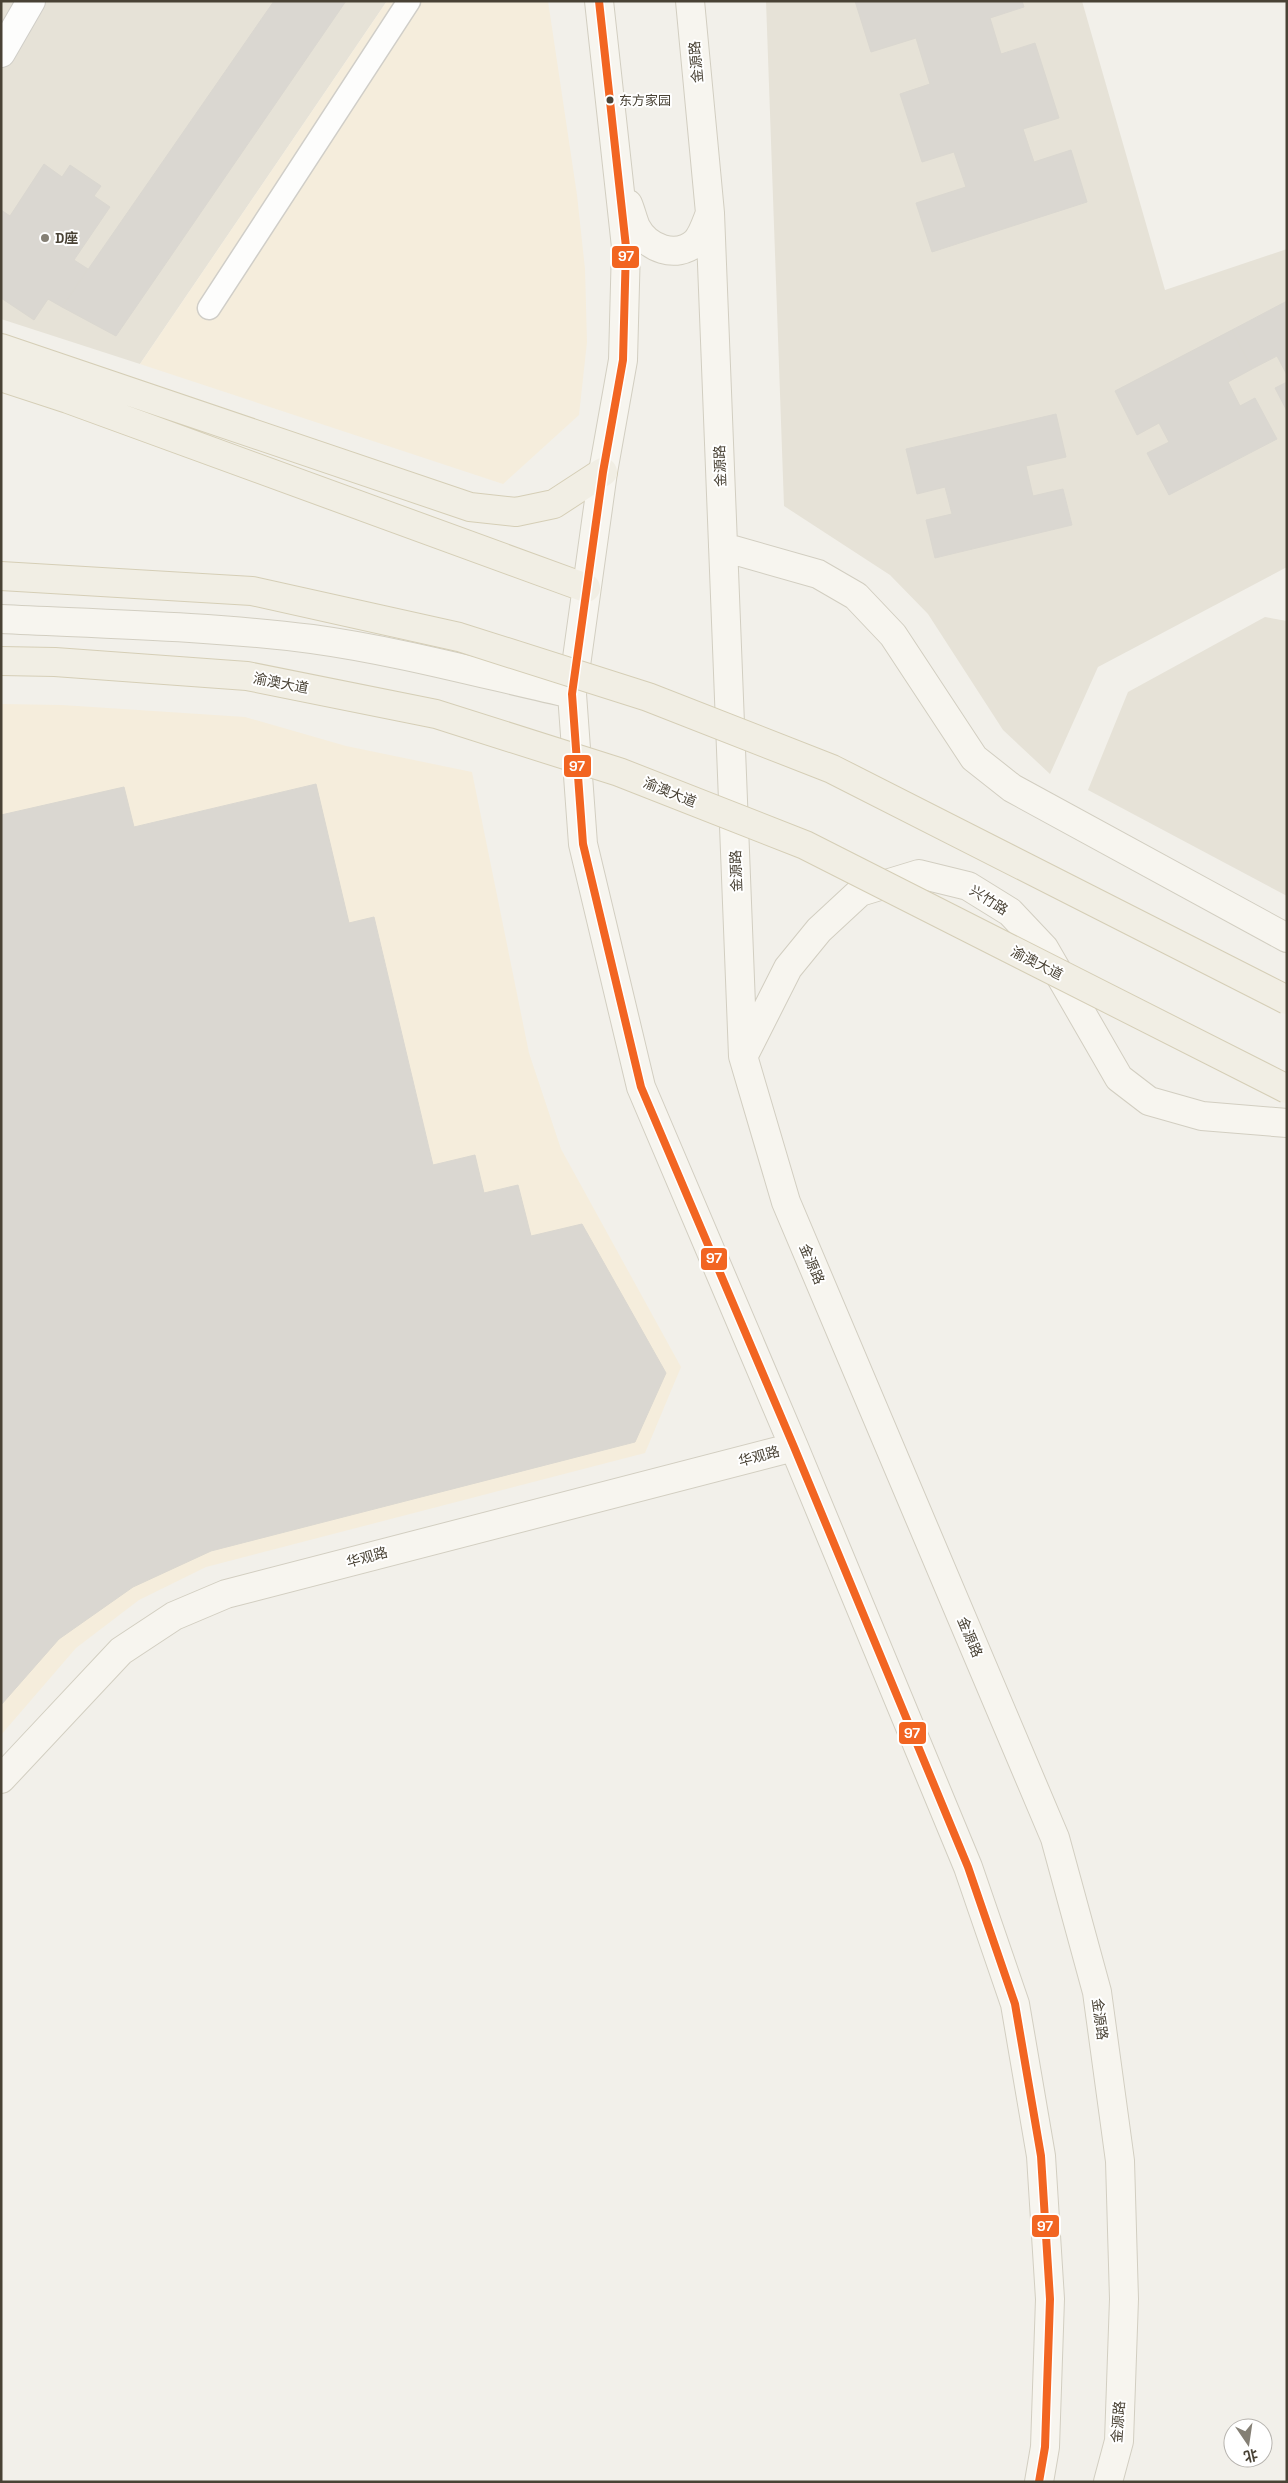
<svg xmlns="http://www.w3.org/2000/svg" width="1288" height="2483" font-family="'Space Grotesk','Noto Sans SC',sans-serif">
	<rect width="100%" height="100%" fill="#f2f0ea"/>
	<path fill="#e6e2d7" d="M1,1H387L140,364L1,319Z
		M766,1H1082L1165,290L1287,249V567L1098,667L1050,774L1003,730L928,614L890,575L784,506Z
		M1265,617L1287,621V896L1088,790L1128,692Z"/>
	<path fill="#f5eddc" d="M387,1H548L577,195L585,269L587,342L579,415L503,484L140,364Z
		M1,704L62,705L245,717L346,746L472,772L529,1053L561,1149L681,1367L645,1453L206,1567L139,1600L76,1648L1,1735Z"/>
	<path fill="#dad7d1" stroke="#dad7d0" d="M274,1H346L116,336L62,307Z
		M855,1H1022L1024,7L990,18L1001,54L1035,43L1059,118L1023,129L1034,162L1071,150L1087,202L932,252L916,203L966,187L954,152L922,162L900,94L930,84L916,38L871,52Z
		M44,164L62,177L70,165L101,186L94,196L110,207L74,260L88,269L62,307L48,299L34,320L1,298V210L10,216Z
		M1287,301V375L1277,356L1252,369L1232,330Z
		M1232,330L1252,369L1228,382L1240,406L1255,398L1277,439L1169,495L1147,453L1169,442L1159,423L1137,435L1115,391Z
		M1287,382V411L1275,388Z
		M1056,414L1066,457L1026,466L1033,496L1063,489L1072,525L935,558L926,520L952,514L945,487L917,494L906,449Z
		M316,784L349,923L374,917L433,1165L475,1155L484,1193L518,1185L531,1236L582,1224L666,1373L635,1442L211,1551L133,1587L59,1639L1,1705V815L124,787L134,827Z"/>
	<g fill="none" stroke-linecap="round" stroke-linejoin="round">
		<g stroke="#d0cec8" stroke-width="25">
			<path id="lane" d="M209,308L409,1"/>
		</g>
		<g stroke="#d0cec8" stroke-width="30">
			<path id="street" d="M1,53L31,1"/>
		</g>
		<g stroke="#d2cec1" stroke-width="30">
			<path id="secondary" d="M599,1L626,247L623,360L603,472L572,694L583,844L641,1087L794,1447L968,1867L1015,2004L1041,2156L1050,2299L1045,2447L1039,2482
				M690,1L710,213L743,1056L786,1202L1055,1838L1097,1992L1120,2161L1124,2299L1119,2441L1108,2482
				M628,204C631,211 633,220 636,227C647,248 676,260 696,242C703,234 706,223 710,213
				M723,547L818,574L856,596L893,635L974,758L1012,788L1287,938
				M1,619C105,624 209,626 312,639C399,651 486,675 572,694
				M744,1055L788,968L819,930L860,892L919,874L968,886L1010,912L1044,948L1119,1078L1149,1101L1202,1116L1287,1123
				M1,1779L121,1651L174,1616L226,1594L794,1447"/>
		</g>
		<g stroke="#d5ceb6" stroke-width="30">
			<path id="primary" d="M1,348L470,507L516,512L554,504L603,472
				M1,377L68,399L586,588"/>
		</g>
		<use href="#lane" stroke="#fdfdfc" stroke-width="22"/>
		<use href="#street" stroke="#fdfdfc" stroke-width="28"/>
		<use href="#secondary" stroke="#f7f5ef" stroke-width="28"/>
		<use href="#primary" stroke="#f1eee4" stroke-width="28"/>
		<g stroke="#d5ceb6" stroke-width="30" stroke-linecap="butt">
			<path id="primary-bridge" d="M1,576L252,591L459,637L648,697L832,769L1287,1000
				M1,661L55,662L247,676L436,714L619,772L805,845L1287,1089"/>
		</g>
		<use href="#primary-bridge" stroke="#f1eee4" stroke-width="28"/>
		<g stroke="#fff" stroke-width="11">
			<path id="bus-1" d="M599,1L626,247L623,360L603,472L572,694L583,844L641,1087L794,1447L968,1867L1015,2004L1041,2156L1050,2299L1045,2447L1039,2482"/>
		</g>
		<use href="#bus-1" stroke="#f26522" stroke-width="8"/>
	</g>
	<circle fill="#494235" stroke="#fff" stroke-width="2" cx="610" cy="100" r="4.5"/>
	<circle fill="#847f74" stroke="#fff" stroke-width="2" cx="45" cy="238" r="5"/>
	<g text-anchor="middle" stroke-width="4" stroke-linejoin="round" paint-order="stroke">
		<g font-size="13" fill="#494235" stroke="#fff" text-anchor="start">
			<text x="619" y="105">东方家园</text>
		</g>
		<g font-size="14" fill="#494235" stroke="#fff">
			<text transform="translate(696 62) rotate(-95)" y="5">金源路</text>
			<text transform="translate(720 466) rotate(-92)" y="5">金源路</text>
			<text transform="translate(281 683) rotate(11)" y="5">渝澳大道</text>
			<text transform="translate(670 792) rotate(22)" y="5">渝澳大道</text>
			<text transform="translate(736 871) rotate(-92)" y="5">金源路</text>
			<text transform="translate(989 900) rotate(32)" y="5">兴竹路</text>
			<text transform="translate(1037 963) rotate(27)" y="5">渝澳大道</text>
			<text transform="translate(812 1264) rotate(67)" y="5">金源路</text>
			<text transform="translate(759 1456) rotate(-15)" y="5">华观路</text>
			<text transform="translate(367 1557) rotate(-15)" y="5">华观路</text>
			<text transform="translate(970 1637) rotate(67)" y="5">金源路</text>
			<text transform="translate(1100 2019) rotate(82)" y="5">金源路</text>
			<text transform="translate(1118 2422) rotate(-86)" y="5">金源路</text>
		</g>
		<g font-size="14" font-weight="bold" fill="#494235" stroke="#fff" text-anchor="start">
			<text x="55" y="243">D座</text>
		</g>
	</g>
	<g stroke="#fff" stroke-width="2">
		<rect x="611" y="245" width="29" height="24" rx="5" fill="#f26522"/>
		<rect x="563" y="754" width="29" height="24" rx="5" fill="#f26522"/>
		<rect x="700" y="1247" width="28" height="24" rx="5" fill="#f26522"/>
		<rect x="898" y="1721" width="29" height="24" rx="5" fill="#f26522"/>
		<rect x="1031" y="2214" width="29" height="24" rx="5" fill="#f26522"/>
	</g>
	<g font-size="14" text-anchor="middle" font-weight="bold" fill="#fff">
		<text x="626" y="261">97</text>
		<text x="577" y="771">97</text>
		<text x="714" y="1263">97</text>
		<text x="912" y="1738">97</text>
		<text x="1045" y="2231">97</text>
	</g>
	<rect width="1288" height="2483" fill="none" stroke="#494235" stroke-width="5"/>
	<g transform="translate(1248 2443) rotate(167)"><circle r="24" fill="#ffffff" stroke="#b6b3ae"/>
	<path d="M0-4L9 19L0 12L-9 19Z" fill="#847f74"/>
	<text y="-8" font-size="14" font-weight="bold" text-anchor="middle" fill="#494235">北</text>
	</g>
</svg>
